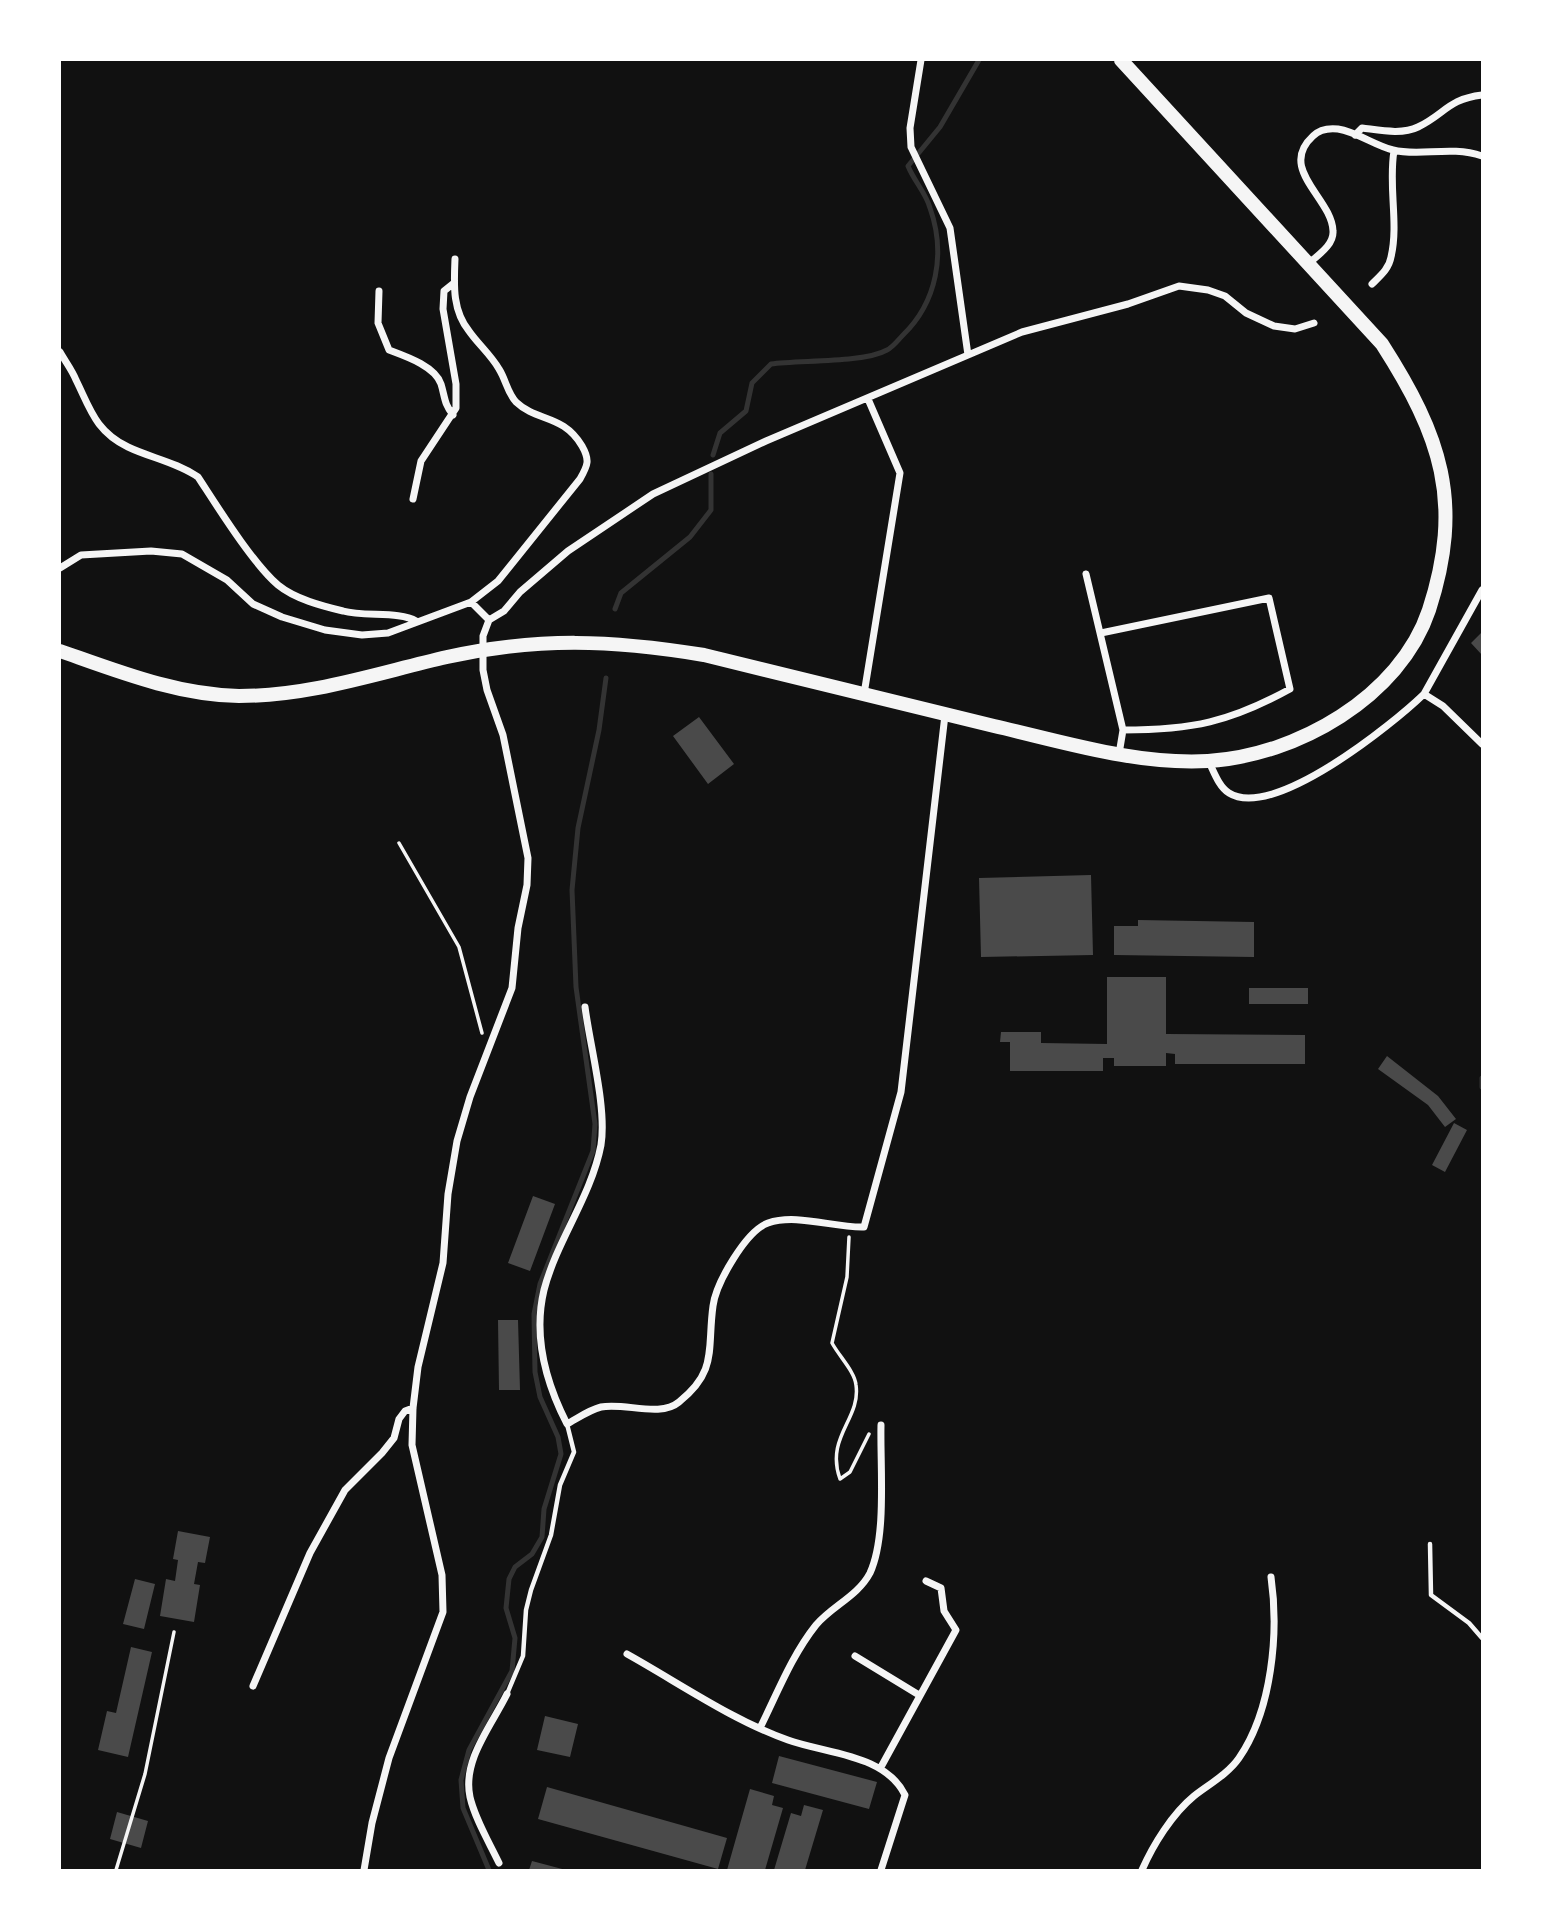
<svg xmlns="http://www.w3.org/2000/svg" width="1542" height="1930" font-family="Raleway,sans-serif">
	<rect width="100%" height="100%" fill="#111"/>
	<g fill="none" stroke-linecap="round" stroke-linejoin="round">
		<path stroke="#333" stroke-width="5" d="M713,455L720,433L746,411L752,383L771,364C800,360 864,363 887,350C893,347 898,340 903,335C937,302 946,253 930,208C926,193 914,181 908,166L940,127L979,60
			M615,609L621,593L690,537L711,510V474
			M1482,1078V1087
			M489,1870L463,1808L461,1780L469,1750L512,1671L515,1638L506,1608L509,1579L515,1567L532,1554L542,1537L544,1509L561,1454L558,1437L540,1397L535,1372L534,1314L540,1284L593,1151L595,1124L576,987L572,890L578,828L599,730L606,678"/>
	</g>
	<path fill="#4a4a4a" d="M1482,632V655L1471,643Z
		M699,717L734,764L708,784L673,736Z
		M1091,875L1093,955L981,957L979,878Z
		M1138,920L1254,922V957L1114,955V926H1138Z
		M1107,977H1166V1034L1305,1035V1064H1175V1054L1166,1053V1066H1114V1058H1103V1071H1010V1042H1000L1001,1032H1041V1043L1107,1044Z
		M1249,988H1308V1004H1249Z
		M1387,1056L1438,1096L1456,1119L1445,1127L1428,1105L1378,1069Z
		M1454,1123L1467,1130L1445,1172L1432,1165Z
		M533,1196L555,1204L530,1271L508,1263Z
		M498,1320H518L520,1390H499Z
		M178,1531L210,1537L205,1563L198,1562L194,1584L200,1585L194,1622L160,1616L166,1579L175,1581L178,1560L173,1559Z
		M135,1579L155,1584L144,1629L123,1624Z
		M131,1647L152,1652L128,1757L98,1750L107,1711L116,1713Z
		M545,1716L578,1724L570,1757L537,1750Z
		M779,1756L877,1782L869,1809L772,1783Z
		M547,1787L727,1838L718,1869L538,1819Z
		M750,1789L774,1796L772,1805L783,1808L765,1870H727Z
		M804,1805L823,1810L805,1870H774L791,1813L801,1816Z
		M117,1812L148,1821L141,1848L110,1839Z
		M532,1861L566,1870H529Z"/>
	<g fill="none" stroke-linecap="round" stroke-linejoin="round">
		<path stroke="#f5f5f5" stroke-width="3.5" d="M399,843L459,947L482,1033
			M849,1237L847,1277L832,1343C839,1356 855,1372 856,1385C861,1419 825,1437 840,1479L850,1472L869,1434
			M116,1870L145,1774L174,1632"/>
		<path stroke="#f5f5f5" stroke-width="4.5" d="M1430,1544L1431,1595L1469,1623L1482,1638
			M507,1694L523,1656L526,1610L531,1590L551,1535L560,1485L574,1452L567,1424"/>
		<path stroke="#f5f5f5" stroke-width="7" d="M921,60L910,128L911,147L950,228L968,355
			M1355,135L1362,128C1379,130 1402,135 1418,127C1445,114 1448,99 1482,95
			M1308,264C1318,255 1334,245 1333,231C1332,198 1277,169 1313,136C1319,130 1329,128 1338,129C1357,132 1374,145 1393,150C1420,157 1450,145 1482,156
			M1372,284C1380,276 1389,269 1391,257C1399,223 1388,186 1394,151
			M379,291L378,323L389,350C405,356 435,366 441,384C445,397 444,404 453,415
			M60,352C65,361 72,370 76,380C90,408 95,431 128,447C151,458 176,462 198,477C217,506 253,564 278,585C295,599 322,606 343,611C364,617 400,611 416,621
			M413,499L421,461L456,408V384L443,309L444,291L454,283
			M60,568L81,555L151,551L182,554L227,580L253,604L282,617L325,630L362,635L388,633L471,602L498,581L580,479C588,465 590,460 582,446C563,414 537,422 516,402C507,392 506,380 499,369C491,355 478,344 469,331C452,310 454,284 455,259
			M1086,574L1123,730L1119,754
			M1482,590L1424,694L1443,706L1482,744
			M471,602L489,620
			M1101,633L1269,598L1290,689C1230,722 1192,730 1123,730
			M864,694L900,473L868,399
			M1209,762C1214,772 1219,787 1229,793C1273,821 1393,724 1424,694
			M585,1007C590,1046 607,1108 601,1145C591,1197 557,1240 544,1290C533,1336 546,1383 567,1424C578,1418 589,1410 601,1407C624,1402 660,1418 679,1402C718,1371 707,1349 713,1306C716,1283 746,1231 768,1223C797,1213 834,1228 864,1227L901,1092L945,715
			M627,1654C679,1683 732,1720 788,1740C827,1754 885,1754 905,1795L881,1870
			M855,1656L919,1695
			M253,1686L310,1553L345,1490L382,1453L394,1438L399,1419L405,1411L413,1408
			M760,1728C777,1694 792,1655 816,1625C832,1606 858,1596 870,1573C887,1536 880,1467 881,1425
			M881,1767L956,1630L944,1611L941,1588L926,1581
			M499,1863C489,1842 475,1819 470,1797C462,1760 492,1725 507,1694
			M364,1870L372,1823L389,1758L443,1612L442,1575L412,1445L413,1408L418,1367L443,1263L448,1194L457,1141L470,1097L512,988L518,928L527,885L528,858L503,735L487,690L483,670V636L489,620L504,611L520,592L568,551L653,494L766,441L1022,332L1128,304L1179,286L1208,290L1225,296L1246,313L1274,326L1295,329L1314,323
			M1142,1870C1153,1845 1172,1814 1194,1796C1208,1785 1228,1774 1239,1758C1272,1710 1279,1633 1271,1577"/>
		<path stroke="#f5f5f5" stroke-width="14" d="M60,651C117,671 177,695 239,696C311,696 377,673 447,657C539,637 612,640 704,655C801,679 898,702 994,726C1064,742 1136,765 1208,761C1296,756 1400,697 1429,610C1464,502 1441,436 1382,344L1121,60"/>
	</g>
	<rect width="1542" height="1930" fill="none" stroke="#ffffff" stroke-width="122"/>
</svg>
